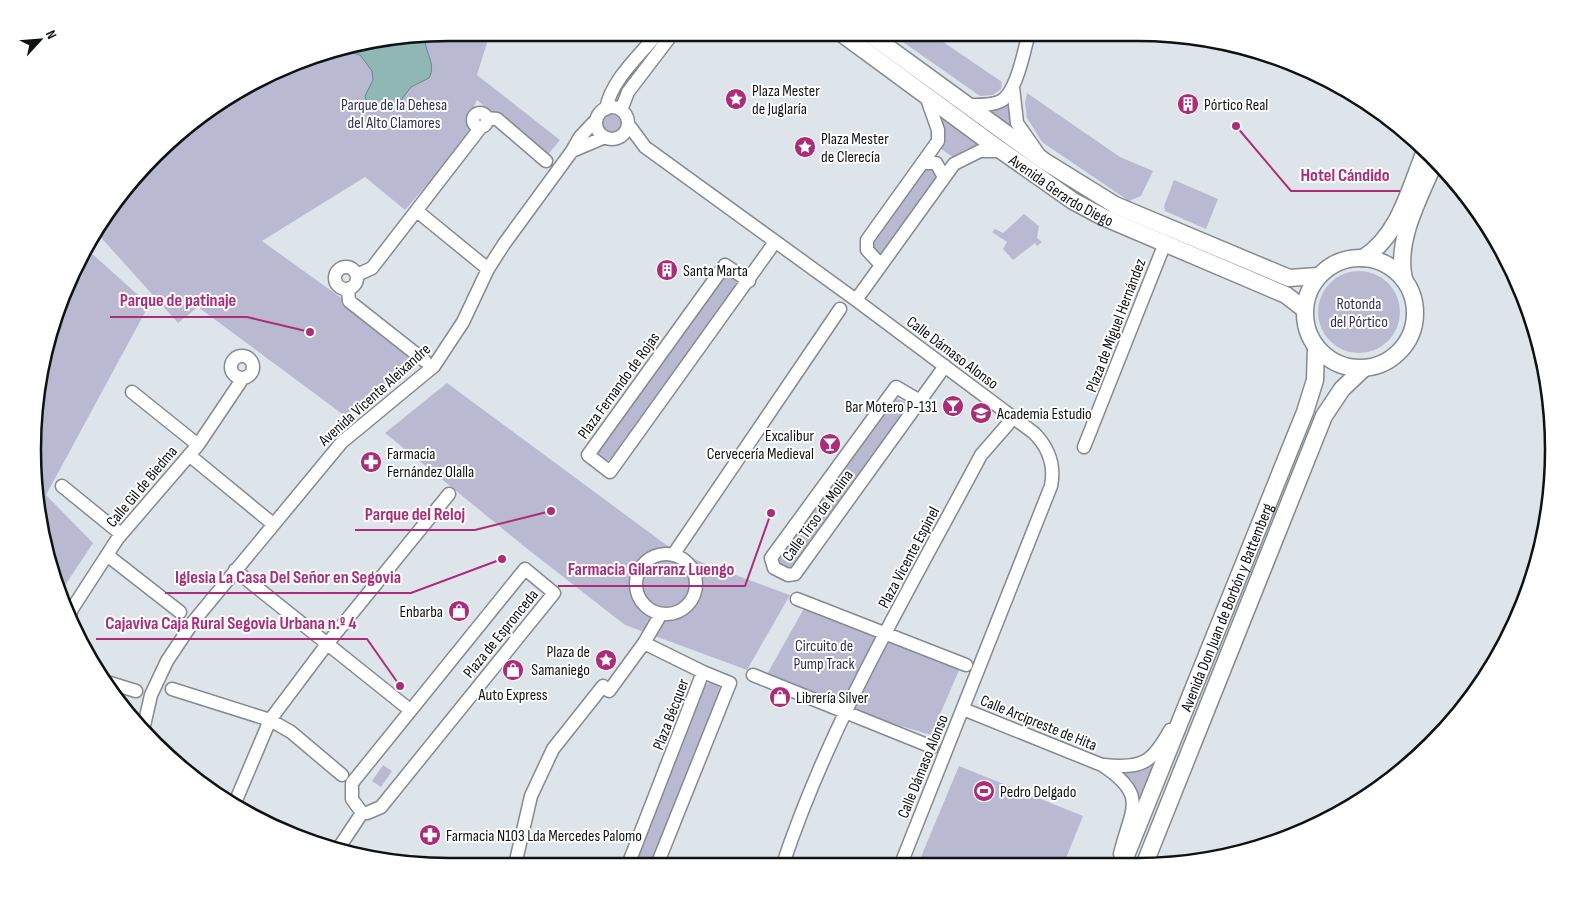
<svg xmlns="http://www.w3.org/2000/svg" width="1586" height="899" font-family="'Sofia Sans Condensed',sans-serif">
	<rect width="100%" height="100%" fill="#dee5ea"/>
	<path fill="#b9bad2" d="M449,33H490L477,75L560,140L545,158L477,100L467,122L474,130L405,210L365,177L262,241L422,356L345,416L198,307L178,323L96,232L103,218L196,119L316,55Z
		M890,33H930L1002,82L1001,89L993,95L980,96Z
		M1027,93L1120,157L1153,171L1141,196L1129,201L1042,142L1027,118L1025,103Z
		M1009,101L1011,124L1008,127L988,111Z
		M603 123a9 9 0 1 1 18 0a9 9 0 1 1-18 0Z
		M938,115L980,146L966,149L954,158L940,148Z
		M927,169H933L938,177L884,252L879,253L870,243L923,170Z
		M1174,180L1218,199L1206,229L1165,211L1164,206Z
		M1024,214L1039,226L1037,238L1042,242L1037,246L1035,243L1013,260L1003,249L1007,242L992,232L995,229L1003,233Z
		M88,250L149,305L46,495L93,543L60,593L33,476L47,341Z
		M1318 312a41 41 0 1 1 82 0a41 41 0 1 1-82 0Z
		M724,275L735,278L737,284L734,291L611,459L605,461L599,459L596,453Z
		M447,383L665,544L703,563L790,595L747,670L625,625L525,547L385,433Z
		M897,399L904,401L908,406L907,412L795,565L787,570L782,568L777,561L781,552Z
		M807,603L880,632L843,705L766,676Z
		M885,635L960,668L931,735L851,711Z
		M709,683L716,684L720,688L718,699L653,865H632L705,685Z
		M1161,755L1139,806L1132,780L1119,771C1137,772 1147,767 1161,755Z
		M383,765L392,771L381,787L372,781Z
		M959,766L1083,816L1064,863L918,864Z"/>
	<path fill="#8fb7b6" stroke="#698685" d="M425,37C424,52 437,64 429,78L411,87L395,108C384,109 376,106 366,100L365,96L373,80L372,71L360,55L343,50Z"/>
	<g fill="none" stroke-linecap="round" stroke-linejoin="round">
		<g stroke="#848a8f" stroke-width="15">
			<path id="minor" d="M1013,87L1017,123L1038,153
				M966,105C977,105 991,106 1001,101C1017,92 1024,50 1029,33
				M596 123a16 16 0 1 1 32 0a16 16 0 1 1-32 0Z
				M606,109C611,80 640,55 658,33
				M621,110L628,92L673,33
				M473 120a7 7 0 1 1 14 0a7 7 0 1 1-14 0Z
				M487,118L497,119L546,161
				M628,124L645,147L856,300L1034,433C1049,448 1055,466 1051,486L901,864
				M572,151L605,137
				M923,163H936L944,177
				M417,211L488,269
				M881,265L867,250V240L938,141V130L926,96
				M335 278a11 11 0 1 1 22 0a11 11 0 1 1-22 0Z
				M357,275L372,268L481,127
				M749,281L725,265L588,455L610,472L775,242
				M348,289L349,301L425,361
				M856,300L954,164L980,151H1002
				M231 367a11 11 0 1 1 22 0a11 11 0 1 1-22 0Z
				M132,392L198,445
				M920,401L896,387L771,558L774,568L788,575L795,574L945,366
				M1084,447L1165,243
				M189,455L273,524
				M62,486L121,534
				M636 584a30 30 0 1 1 60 0a30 30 0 1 1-60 0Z
				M107,555L180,612
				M673,555L840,309
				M525,569L554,593L381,807L367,813H362L352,799V783Z
				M235,570L410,710
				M797,599L966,665
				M69,617L72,609L118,538L198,445L243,378
				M644,643L703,672
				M753,675L932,747
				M110,683L136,691
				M172,689L270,720L291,732L342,775
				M963,709L1102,765C1149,796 1131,808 1120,854
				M143,730L151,695L167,661L193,622L342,442L434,366L463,322L488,269L504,244L572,151L580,137L596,120
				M1104,765C1142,769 1152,763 1170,730
				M234,805L270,720L327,644L449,494
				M338,849L362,813
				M783,864C831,720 910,589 981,455L1008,424
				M515,865L531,796L553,749L603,686L609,691L644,643L661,614
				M628,865L703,672L730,683L657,865"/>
		</g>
		<g stroke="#848a8f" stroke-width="19">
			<g id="major">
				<path id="s1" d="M841,33L992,144L1073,201L1103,217L1286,295L1304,309"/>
				<path d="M868,33L1044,161L1115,205L1289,278L1318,276"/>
				<circle cx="1360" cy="313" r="55"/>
				<path d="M1363,258C1399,236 1410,188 1425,151"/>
				<path d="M1404,279C1395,240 1420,197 1435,161"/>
				<path id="s2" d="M1123,863L1305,412L1315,380L1316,347"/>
				<path d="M1145,863L1324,416L1342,389L1363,369"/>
			</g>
		</g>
		<use href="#minor" stroke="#fff" stroke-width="12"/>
		<use href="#major" stroke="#fff" stroke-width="16"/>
	</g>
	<defs>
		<g id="sight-disc" transform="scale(1.125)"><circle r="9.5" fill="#ae2c77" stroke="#fff"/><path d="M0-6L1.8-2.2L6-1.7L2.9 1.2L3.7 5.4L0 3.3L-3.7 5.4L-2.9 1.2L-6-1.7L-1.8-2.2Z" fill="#fff"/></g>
		<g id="building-disc" transform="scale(1.125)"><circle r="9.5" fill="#ae2c77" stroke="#fff"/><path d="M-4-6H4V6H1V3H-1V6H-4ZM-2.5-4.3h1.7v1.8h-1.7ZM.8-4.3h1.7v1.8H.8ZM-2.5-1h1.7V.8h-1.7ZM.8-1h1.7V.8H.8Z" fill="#fff"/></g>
		<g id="bar-disc" transform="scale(1.125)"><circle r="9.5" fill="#ae2c77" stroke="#fff"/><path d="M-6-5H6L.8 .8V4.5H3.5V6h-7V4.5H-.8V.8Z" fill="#fff"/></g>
		<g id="school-disc" transform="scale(1.125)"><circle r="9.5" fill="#ae2c77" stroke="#fff"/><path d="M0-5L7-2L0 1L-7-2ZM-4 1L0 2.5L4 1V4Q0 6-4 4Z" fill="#fff"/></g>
		<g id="pharmacy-disc" transform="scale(1.125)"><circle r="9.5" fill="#ae2c77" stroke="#fff"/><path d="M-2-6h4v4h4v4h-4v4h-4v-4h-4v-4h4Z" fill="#fff"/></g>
		<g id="shop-disc" transform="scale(1.125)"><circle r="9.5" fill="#ae2c77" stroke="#fff"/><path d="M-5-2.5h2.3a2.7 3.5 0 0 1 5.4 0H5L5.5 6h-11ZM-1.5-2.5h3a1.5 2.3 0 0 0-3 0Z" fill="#fff"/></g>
		<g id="stadium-disc" transform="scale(1.125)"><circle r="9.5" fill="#ae2c77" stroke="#fff"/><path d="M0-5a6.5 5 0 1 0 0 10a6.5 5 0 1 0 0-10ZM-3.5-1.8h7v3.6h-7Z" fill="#fff"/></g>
	</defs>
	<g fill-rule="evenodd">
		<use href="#sight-disc" x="736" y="99"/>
		<use href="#building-disc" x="1188" y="104"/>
		<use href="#sight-disc" x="805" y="147"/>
		<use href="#building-disc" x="667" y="270"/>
		<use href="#bar-disc" x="953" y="406"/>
		<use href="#school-disc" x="981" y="413"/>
		<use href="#bar-disc" x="830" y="444"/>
		<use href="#pharmacy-disc" x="371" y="462"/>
		<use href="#shop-disc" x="459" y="611"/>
		<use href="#sight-disc" x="606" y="660"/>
		<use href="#shop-disc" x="513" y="670"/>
		<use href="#shop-disc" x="780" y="697"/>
		<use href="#stadium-disc" x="984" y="791"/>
		<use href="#pharmacy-disc" x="430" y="835"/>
	</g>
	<g text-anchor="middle" stroke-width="4" stroke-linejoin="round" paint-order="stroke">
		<g font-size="16" fill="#0f1213" stroke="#fff" text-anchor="start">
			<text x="752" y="96">Plaza Mester<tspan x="752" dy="18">de Juglaría</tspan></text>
			<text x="1204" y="110">Pórtico Real</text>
			<text x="821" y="144">Plaza Mester<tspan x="821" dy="18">de Clerecía</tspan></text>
			<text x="683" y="276">Santa Marta</text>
			<text x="937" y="412" text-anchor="end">Bar Motero P-131</text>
			<text x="997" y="419">Academia Estudio</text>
			<text x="814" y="441" text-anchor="end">Excalibur<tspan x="814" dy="18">Cervecería Medieval</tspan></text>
			<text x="387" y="459">Farmacia<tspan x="387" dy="18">Fernández Olalla</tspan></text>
			<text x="443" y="617" text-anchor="end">Enbarba</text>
			<text x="590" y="657" text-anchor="end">Plaza de<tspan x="590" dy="18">Samaniego</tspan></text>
			<text x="513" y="700" text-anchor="middle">Auto Express</text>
			<text x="796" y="703">Librería Silver</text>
			<text x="1000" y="797">Pedro Delgado</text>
			<text x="446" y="841">Farmacia N103 Lda Mercedes Palomo</text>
		</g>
		<g font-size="16" fill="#312f59" stroke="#fff">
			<text x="394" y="110">Parque de la Dehesa<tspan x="394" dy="18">del Alto Clamores</tspan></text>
			<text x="1359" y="309">Rotonda<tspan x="1359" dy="18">del Pórtico</tspan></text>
			<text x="824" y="651">Circuito de<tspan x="824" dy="18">Pump Track</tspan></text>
		</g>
		<g font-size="16" fill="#0f1213" stroke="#fff">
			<text dy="6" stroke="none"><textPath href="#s1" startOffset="271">Avenida Gerardo Diego</textPath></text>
			<text transform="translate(1115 325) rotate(-69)" y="6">Plaza de Miguel Hernández</text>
			<text transform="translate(953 352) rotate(37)" y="6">Calle Dámaso Alonso</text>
			<text transform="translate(618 385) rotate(-54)" y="6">Plaza Fernando de Rojas</text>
			<text transform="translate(374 394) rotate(-42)" y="6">Avenida Vicente Aleixandre</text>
			<text transform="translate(141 486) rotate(-50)" y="6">Calle Gil de Biedma</text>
			<text transform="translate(817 515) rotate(-54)" y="6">Calle Tirso de Molina</text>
			<text transform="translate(908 557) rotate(-62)" y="6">Plaza Vicente Espinel</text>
			<text dy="6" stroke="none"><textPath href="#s2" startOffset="276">Avenida Don Juan de Borbón y Battemberg</textPath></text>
			<text transform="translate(500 633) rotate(-51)" y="6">Plaza de Espronceda</text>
			<text transform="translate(670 714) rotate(-69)" y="6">Plaza Bécquer</text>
			<text transform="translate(1039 722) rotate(22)" y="6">Calle Arcipreste de Hita</text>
			<text transform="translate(922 766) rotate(-68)" y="6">Calle Dámaso Alonso</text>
		</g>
	</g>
	<path d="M0 0H1586V899H0ZM449 41H1137A408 408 0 0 1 1545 449V450A408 408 0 0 1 1137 858H449A408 408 0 0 1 41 450V449A408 408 0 0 1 449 41Z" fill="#fff" fill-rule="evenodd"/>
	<path fill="none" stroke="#0f1213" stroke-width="2.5" d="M449 41H1137A408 408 0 0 1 1545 449V450A408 408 0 0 1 1137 858H449A408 408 0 0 1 41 450V449A408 408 0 0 1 449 41Z"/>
	<path fill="none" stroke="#ae2c77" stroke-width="2" d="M1236 126L1291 191H1400M310 332L247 317H110M551 511L475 530H355M771 513L745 586H558M502 559L411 593H165M400 686L367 639H96"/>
	<g fill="#ae2c77" stroke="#fff" stroke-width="2">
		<circle cx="1236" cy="126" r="5"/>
		<circle cx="310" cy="332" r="5"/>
		<circle cx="551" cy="511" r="5"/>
		<circle cx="771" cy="513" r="5"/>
		<circle cx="502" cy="559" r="5"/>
		<circle cx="400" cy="686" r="5"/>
	</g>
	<g font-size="18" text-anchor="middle" font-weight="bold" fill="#ae2c77" stroke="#fff" stroke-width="4" stroke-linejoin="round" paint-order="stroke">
		<text x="1345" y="181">Hotel Cándido</text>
		<text x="178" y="306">Parque de patinaje</text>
		<text x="415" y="520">Parque del Reloj</text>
		<text x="651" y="575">Farmacia Gilarranz Luengo</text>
		<text x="288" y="583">Iglesia La Casa Del Señor en Segovia</text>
		<text x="231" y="629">Cajaviva Caja Rural Segovia Urbana n.º 4</text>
	</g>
	<g transform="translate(40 40) rotate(64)" stroke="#ffffff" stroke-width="4" paint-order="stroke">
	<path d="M0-4L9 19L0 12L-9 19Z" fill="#0f1213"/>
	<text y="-8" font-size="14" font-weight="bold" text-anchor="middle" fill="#0f1213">N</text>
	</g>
</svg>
